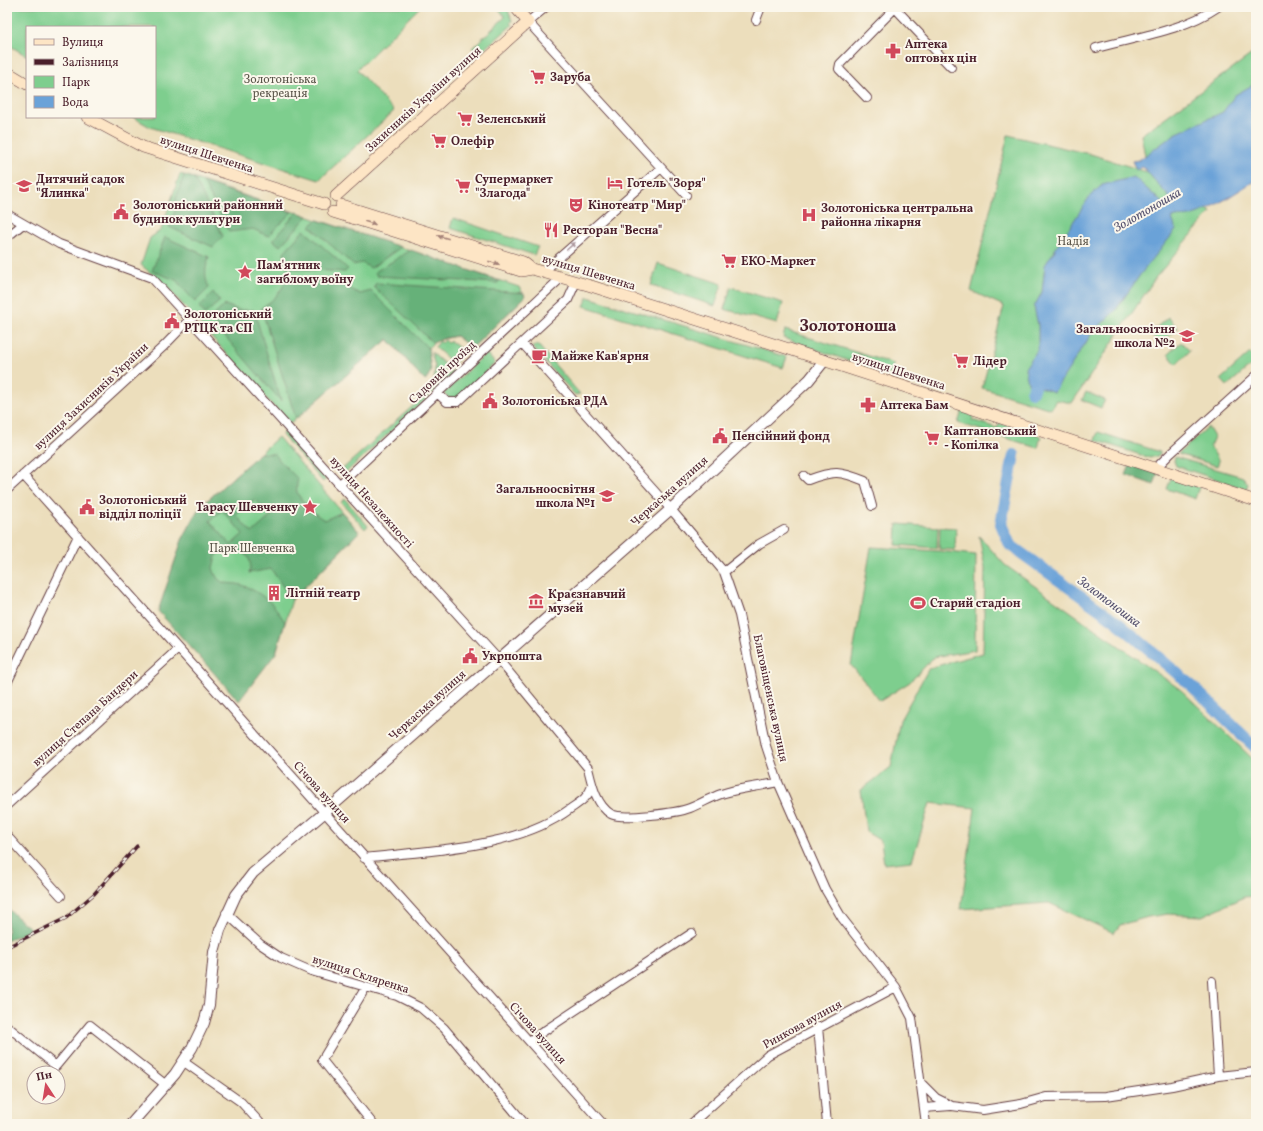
<svg xmlns="http://www.w3.org/2000/svg" width="1263" height="1131" font-family="Vollkorn,serif">
	<rect width="100%" height="100%" fill="#fbf7ec"/>
	<filter id="ink" filterUnits="userSpaceOnUse"><feTurbulence type="fractalNoise" baseFrequency=".025" numOctaves="2"/><feDisplacementMap in="SourceGraphic" scale="8" xChannelSelector="R" yChannelSelector="G"/><feConvolveMatrix kernelMatrix="1 2 1 2 8 2 1 2 1" color-interpolation-filters="sRGB"/></filter>
	<filter id="wash" filterUnits="userSpaceOnUse"><feTurbulence type="fractalNoise" baseFrequency=".012" numOctaves="4" result="noise"/><feDisplacementMap in="SourceGraphic" scale="16" xChannelSelector="R" yChannelSelector="G"/><feGaussianBlur stdDeviation="0.9" result="paint"/><feColorMatrix in="noise" values="0 0 0 0 0 0 0 0 0 0 0 0 0 0 0 0 0 1.4 0 .05"/><feComposite in="paint" operator="in"/></filter>
	<g filter="url(#wash)">
		<rect width="100%" height="100%" fill="#ecdebc"/>
		<path fill="#7ece8e" stroke="#64765c" d="M7,7H420L357,70L394,111L319,180L150,127L133,117H155V27H27V56L7,44Z
			M500,7H507L512,21L510,23L512,25L493,42H492L484,49L480,48L475,52L472,48L505,17L499,9Z
			M1256,51V178L1159,172L1145,156L1141,135Z
			M1008,135L1094,155L1153,174L1211,212L1156,277L1072,403L1056,400L1051,409L982,388L1004,306L971,291Z
			M180,174L519,287L525,297L472,348L456,336L435,341L428,348L431,371L425,381L388,339L289,424L166,286L141,265L150,238L161,230Z
			M453,218L538,247L534,255L450,228Z
			M658,263L722,284L715,306L651,285Z
			M731,287L783,303L777,324L724,309Z
			M588,297L787,357L783,368L584,306Z
			M1168,317L1178,328L1160,344L1150,333Z
			M785,330L894,364L890,375L863,367L860,354L849,361L783,338Z
			M445,340L448,343L450,341L465,352L454,364L435,347L440,341L442,343Z
			M1181,342L1190,351L1176,364L1168,354Z
			M538,345L580,394L575,395L532,347Z
			M431,352L448,367L434,382L435,367Z
			M486,353L495,363L458,398L450,400L444,393Z
			M1250,353L1256,361L1227,386L1221,379Z
			M453,370L456,372L342,476L338,473Z
			M1086,392L1105,400L1101,408L1082,400Z
			M962,411L974,415L972,420L997,428L999,423L1041,436L1038,448L958,423Z
			M1208,427L1214,437L1210,446L1219,461L1217,466L1178,454Z
			M284,431L326,479L323,482L282,435Z
			M1098,432L1160,452V455L1150,458L1095,440Z
			M278,437L359,532L292,600L276,653L171,573L182,540L200,507Z
			M1175,457L1243,477L1248,484L1246,489L1176,466L1174,461Z
			M1171,478L1199,487L1195,499L1167,489Z
			M345,499L368,526L365,529L341,502Z
			M897,524L938,527L937,548L896,545Z
			M940,527L956,528L955,550L939,549Z
			M979,536L1005,565L1181,690L1256,762V896L1244,897L1202,916L1168,914L1148,917L1120,925L1114,933L1049,903L961,909L975,808L930,803L912,861L884,864L881,841L866,832L861,790L891,767L900,720L929,668L983,653L985,568Z
			M871,547L939,551L976,555L975,650L934,657L910,682L880,701L851,665Z"/>
		<path fill="#66b179" stroke="#586852" fill-rule="evenodd" d="M184,175L194,178L223,236L213,247L169,227L176,208L173,207Z
			M203,182L292,212L268,236L253,229L229,232Z
			M297,212L308,216L280,246L273,240Z
			M317,220L401,247L371,268L362,263L353,265L310,226Z
			M304,230L348,269L345,272L287,268L284,252Z
			M165,237L209,257C205,268 204,277 209,288L195,302L176,280L152,271Z
			M411,250L499,281L498,283L377,276L375,272Z
			M287,277L346,282L349,288L360,294L371,291L428,348L431,371L425,381L388,339L296,419L261,308C274,300 282,292 287,277Z
			M376,283L524,293L525,297L472,348L456,336L445,338L433,343L374,287Z
			M213,293L220,301L205,314L199,307Z
			M225,305L239,310H254L281,401L210,319Z
			M260,453L275,454L280,461L298,479C297,484 296,487 297,492C299,499 318,518 325,520L342,512L359,532L292,600L271,569L249,573C255,557 241,547 227,548L216,556L213,568C218,584 223,583 237,584C245,585 259,593 265,598C274,604 279,613 285,622L276,653L239,701L158,611L182,540L200,507ZM255,499L271,516L252,533L236,515ZM222,510L243,534L231,545L210,521Z
			M1130,465L1158,473L1154,485L1126,475Z
			M8,909L32,930L7,940Z"/>
		<path fill="#6aa2d8" stroke="#5a6082" d="M1256,83V180C1236,192 1215,208 1193,215C1187,218 1181,215 1172,218L1176,230L1140,275L1115,311L1092,333L1054,392L1028,383L1025,368L1038,349V325L1034,307L1042,292L1045,265L1090,196L1102,185L1134,177L1167,207L1176,205L1143,167L1136,170L1132,161L1139,160L1175,134L1223,112L1235,95Z"/>
		<g fill="none" stroke-linecap="round" stroke-linejoin="round">
			<path stroke="#6aa2d8" stroke-width="12" d="M1032,392L1039,371
				M1014,455L1001,524L1010,545L1117,622L1193,687L1256,748"/>
		</g>
	</g>
	<g filter="url(#ink)">
		<g fill="none" stroke-linecap="round" stroke-linejoin="round">
			<g stroke="#623c41" stroke-width="10">
				<path id="minor" d="M546,7L528,22L686,195
					M894,7L951,67
					M756,20L761,7
					M1096,48C1136,37 1183,31 1218,7
					M867,98L839,69L840,64L896,7
					M7,214L59,244L152,278L498,659L588,768C592,784 596,805 611,814C622,820 677,813 690,808C700,804 710,798 721,794C739,788 759,787 778,782
					M7,237L23,224
					M543,272L661,168
					M522,343L675,514L724,572L739,615L766,746L778,782L825,889L842,918L896,987L912,1018L926,1124
					M437,393L447,402H458L568,300L576,282
					M1156,468L1171,453L1256,376
					M23,475L603,1124
					M804,476L808,480C834,470 840,471 865,481L872,506
					M339,485L561,278
					M7,490L164,346L190,319
					M724,572L759,544L784,530
					M7,683L78,536
					M7,805L178,649
					M7,836L61,896
					M364,858C429,850 516,849 570,809C580,802 588,798 592,786
					M226,913L260,944L281,958L311,971L397,996L421,1008L444,1028L525,1124
					M1212,981L1218,1076
					M366,987L322,1060L373,1124
					M7,1026L56,1066L90,1025L166,1085
					M818,1027L827,1124
					M529,1041L692,933
					M184,1062L241,1102L261,1124
					M920,1082L936,1098L952,1106L983,1110L1021,1104L1046,1097L1106,1096L1172,1086L1218,1076L1256,1072
					M924,1108L951,1106
					M691,1124L768,1055L896,987"/>
			</g>
			<g stroke="#623c41" stroke-width="12">
				<path id="tertiary" d="M131,1124L175,1074L192,1048L204,1023L209,1005L214,952L220,930L236,895L253,873L330,808L671,509L809,380L825,360"/>
			</g>
			<g stroke="#623c41" stroke-width="12">
				<path id="secondary" d="M7,72L27,84
					M87,117L143,147L324,204
					M336,196L528,22L515,7
					M341,205L523,262L532,269L591,286L789,349L1256,501
					M333,212L521,271L532,269"/>
			</g>
			<use href="#minor" stroke="#fff" stroke-width="8"/>
			<use href="#tertiary" stroke="#fff" stroke-width="10"/>
			<use href="#secondary" stroke="#fde5c5" stroke-width="11"/>
			<g stroke="#4a1f2b" stroke-width="3.5">
				<path id="rail" d="M7,947L66,918L94,894L137,846"/>
			</g>
			<use href="#rail" stroke="#fbf7ec" stroke-width="2" stroke-dasharray="6" stroke-linecap="butt"/>
		</g>
		<defs><path id="oneway-solid" d="M-6-.8H1V-3.2L6.5 0L1 3.2V.8H-6Z"/></defs>
		<g fill="#a48278">
			<use href="#oneway-solid" transform="translate(370 223) rotate(17)"/>
			<use href="#oneway-solid" transform="translate(443 237) rotate(-164)"/>
			<use href="#oneway-solid" transform="translate(494 263) rotate(18)"/>
		</g>
		<use fill="#ae9aa0" href="#oneway-solid" transform="translate(571 246) rotate(-42)"/>
	</g>
	<defs>
		<g id="pharmacy-bare" transform="scale(1.2)"><path d="M-2-6h4v4h4v4h-4v4h-4v-4h-4v-4h4Z" fill="#d1495b" stroke="#fbf7ec" stroke-width="2.5" paint-order="stroke"/></g>
		<g id="supermarket-bare" transform="scale(1.2)"><path d="M-6-5.5h2.5l.6 2H6L4.5 2H-2.5L-4.4-4H-6ZM-1.5 3.2a1.3 1.3 0 1 0 .1 0ZM3 3.2a1.3 1.3 0 1 0 .1 0Z" fill="#d1495b" stroke="#fbf7ec" stroke-width="2.5" paint-order="stroke"/></g>
		<g id="hotel-bare" transform="scale(1.2)"><path d="M-6-4.5h1.5V1H6V5H4.5V3h-9V5H-6ZM-4 0a1.8 1.8 0 1 1 3.6 0ZM.5 0V-2.5h3Q6-2.5 6 0Z" fill="#d1495b" stroke="#fbf7ec" stroke-width="2.5" paint-order="stroke"/></g>
		<g id="school-bare" transform="scale(1.2)"><path d="M0-5L7-2L0 1L-7-2ZM-4 1L0 2.5L4 1V4Q0 6-4 4Z" fill="#d1495b" stroke="#fbf7ec" stroke-width="2.5" paint-order="stroke"/></g>
		<g id="theatre-bare" transform="scale(1.2)"><path d="M-5-5.5Q0-4 5-5.5V0Q5 5 0 6Q-5 5-5 0ZM-3.3-2.5H-1v1.5H-3.3ZM1-2.5H3.3v1.5H1ZM-2.8 1Q0 5.5 2.8 1Z" fill="#d1495b" stroke="#fbf7ec" stroke-width="2.5" paint-order="stroke"/></g>
		<g id="civic-bare" transform="scale(1.2)"><path d="M-.6-6.5H3V-4.5H.6V-3L4-1V1h2V6H-6V1h2V-1L-.6-3ZM-1.2 2.5V6h2.4V2.5Z" fill="#d1495b" stroke="#fbf7ec" stroke-width="2.5" paint-order="stroke"/></g>
		<g id="hospital-bare" transform="scale(1.2)"><path d="M-5-5h3v3.5h4V-5h3V5h-3V1.5h-4V5h-3Z" fill="#d1495b" stroke="#fbf7ec" stroke-width="2.5" paint-order="stroke"/></g>
		<g id="restaurant-bare" transform="scale(1.2)"><path d="M-5-6h1v4h1v-4h1v4h1v-4h1v5L-1.5 .5V6h-2V.5L-5-1ZM5-6V6H3V1.5H1.5Q1.5-4 5-6Z" fill="#d1495b" stroke="#fbf7ec" stroke-width="2.5" paint-order="stroke"/></g>
		<g id="sight-bare" transform="scale(1.2)"><path d="M0-6L1.8-2.2L6-1.7L2.9 1.2L3.7 5.4L0 3.3L-3.7 5.4L-2.9 1.2L-6-1.7L-1.8-2.2Z" fill="#d1495b" stroke="#fbf7ec" stroke-width="2.5" paint-order="stroke"/></g>
		<g id="cafe-bare" transform="scale(1.2)"><path d="M-5.5-4.5H6V0H3Q3 3.5 0 3.5H-2.5Q-5.5 3.5-5.5 0ZM3-3.2v2h1.7v-2ZM-6 4.5H4V6H-6Z" fill="#d1495b" stroke="#fbf7ec" stroke-width="2.5" paint-order="stroke"/></g>
		<g id="building-bare" transform="scale(1.2)"><path d="M-4-6H4V6H1V3H-1V6H-4ZM-2.5-4.3h1.7v1.8h-1.7ZM.8-4.3h1.7v1.8H.8ZM-2.5-1h1.7V.8h-1.7ZM.8-1h1.7V.8H.8Z" fill="#d1495b" stroke="#fbf7ec" stroke-width="2.5" paint-order="stroke"/></g>
		<g id="museum-bare" transform="scale(1.2)"><path d="M0-6L6-3V-2H-6V-3ZM-5-1h2V3h-2ZM-1-1h2V3h-2ZM3-1h2V3H3ZM-6 4H6V6H-6Z" fill="#d1495b" stroke="#fbf7ec" stroke-width="2.5" paint-order="stroke"/></g>
		<g id="stadium-bare" transform="scale(1.2)"><path d="M0-5a6.5 5 0 1 0 0 10a6.5 5 0 1 0 0-10ZM-3.5-1.8h7v3.6h-7Z" fill="#d1495b" stroke="#fbf7ec" stroke-width="2.5" paint-order="stroke"/></g>
	</defs>
	<g fill-rule="evenodd">
		<use href="#pharmacy-bare" x="893" y="51"/>
		<use href="#supermarket-bare" x="538" y="77"/>
		<use href="#supermarket-bare" x="465" y="119"/>
		<use href="#supermarket-bare" x="439" y="141"/>
		<use href="#hotel-bare" x="615" y="183"/>
		<use href="#school-bare" x="24" y="186"/>
		<use href="#supermarket-bare" x="463" y="186"/>
		<use href="#theatre-bare" x="576" y="205"/>
		<use href="#civic-bare" x="121" y="212"/>
		<use href="#hospital-bare" x="809" y="215"/>
		<use href="#restaurant-bare" x="551" y="230"/>
		<use href="#supermarket-bare" x="729" y="261"/>
		<use href="#sight-bare" x="245" y="272"/>
		<use href="#civic-bare" x="172" y="321"/>
		<use href="#school-bare" x="1187" y="336"/>
		<use href="#cafe-bare" x="539" y="356"/>
		<use href="#supermarket-bare" x="961" y="361"/>
		<use href="#civic-bare" x="490" y="401"/>
		<use href="#pharmacy-bare" x="868" y="405"/>
		<use href="#civic-bare" x="720" y="436"/>
		<use href="#supermarket-bare" x="932" y="438"/>
		<use href="#school-bare" x="607" y="496"/>
		<use href="#civic-bare" x="87" y="507"/>
		<use href="#sight-bare" x="310" y="507"/>
		<use href="#building-bare" x="274" y="593"/>
		<use href="#museum-bare" x="536" y="601"/>
		<use href="#stadium-bare" x="918" y="603"/>
		<use href="#civic-bare" x="470" y="656"/>
	</g>
	<g text-anchor="middle" stroke-width="4" stroke-linejoin="round" paint-order="stroke">
		<g font-size="12" font-weight="bold" fill="#4a1f2b" stroke="#fbf7ec" text-anchor="start">
			<text x="905" y="48">Аптека<tspan x="905" dy="14">оптових цін</tspan></text>
			<text x="550" y="81">Заруба</text>
			<text x="477" y="123">Зеленський</text>
			<text x="451" y="145">Олефір</text>
			<text x="36" y="183">Дитячий садок<tspan x="36" dy="14">"Ялинка"</tspan></text>
			<text x="475" y="183">Супермаркет<tspan x="475" dy="14">"Злагода"</tspan></text>
			<text x="627" y="187">Готель "Зоря"</text>
			<text x="133" y="209">Золотоніський районний<tspan x="133" dy="14">будинок культури</tspan></text>
			<text x="588" y="209">Кінотеатр "Мир"</text>
			<text x="821" y="212">Золотоніська центральна<tspan x="821" dy="14">районна лікарня</tspan></text>
			<text x="563" y="234">Ресторан "Весна"</text>
			<text x="741" y="265">ЕКО-Маркет</text>
			<text x="257" y="269">Пам'ятник<tspan x="257" dy="14">загиблому воїну</tspan></text>
			<text x="184" y="318">Золотоніський<tspan x="184" dy="14">РТЦК та СП</tspan></text>
			<text x="1175" y="333" text-anchor="end">Загальноосвітня<tspan x="1175" dy="14">школа №2</tspan></text>
			<text x="551" y="360">Майже Кав'ярня</text>
			<text x="973" y="365">Лідер</text>
			<text x="502" y="405">Золотоніська РДА</text>
			<text x="880" y="409">Аптека Бам</text>
			<text x="944" y="435">Каптановський<tspan x="944" dy="14">- Копілка</tspan></text>
			<text x="732" y="440">Пенсійний фонд</text>
			<text x="595" y="493" text-anchor="end">Загальноосвітня<tspan x="595" dy="14">школа №1</tspan></text>
			<text x="99" y="504">Золотоніський<tspan x="99" dy="14">відділ поліції</tspan></text>
			<text x="298" y="511" text-anchor="end">Тарасу Шевченку</text>
			<text x="286" y="597">Літній театр</text>
			<text x="548" y="598">Краєзнавчий<tspan x="548" dy="14">музей</tspan></text>
			<text x="930" y="607">Старий стадіон</text>
			<text x="482" y="660">Укрпошта</text>
		</g>
		<g font-size="12" fill="#5a5449" stroke="#fbf7ec">
			<text x="280" y="83">Золотоніська<tspan x="280" dy="14">рекреація</tspan></text>
			<text x="1073" y="245">Надія</text>
			<text x="252" y="552">Парк Шевченка</text>
		</g>
		<g font-size="12" fill="#4a1f2b" stroke="#fbf7ec">
			<text transform="translate(423 99) rotate(-42)" y="4">Захисників України вулиця</text>
			<text transform="translate(207 154) rotate(18)" y="4">вулиця Шевченка</text>
			<text transform="translate(589 272) rotate(17)" y="4">вулиця Шевченка</text>
			<text transform="translate(899 371) rotate(18)" y="4">вулиця Шевченка</text>
			<text transform="translate(442 372) rotate(-43)" y="4">Садовий проїзд</text>
			<text transform="translate(91 396) rotate(-43)" y="4">вулиця Захисників України</text>
			<text transform="translate(669 491) rotate(-42)" y="4">Черкаська вулиця</text>
			<text transform="translate(372 502) rotate(48)" y="4">вулиця Незалежності</text>
			<text transform="translate(771 698) rotate(78)" y="4">Благовіщенська вулиця</text>
			<text transform="translate(427 705) rotate(-42)" y="4">Черкаська вулиця</text>
			<text transform="translate(85 718) rotate(-42)" y="4">вулиця Степана Бандери</text>
			<text transform="translate(322 792) rotate(48)" y="4">Січова вулиця</text>
			<text transform="translate(361 974) rotate(18)" y="4">вулиця Скляренка</text>
			<text transform="translate(802 1024) rotate(-29)" y="4">Ринкова вулиця</text>
			<text transform="translate(538 1033) rotate(48)" y="4">Січова вулиця</text>
		</g>
		<g font-size="13" font-style="italic" fill="#575370" stroke="#fbf7ec">
			<text transform="translate(1147 209) rotate(-30)" y="5">Золотоношка</text>
			<text transform="translate(1110 601) rotate(37)" y="5">Золотоношка</text>
		</g>
		<g font-size="16" font-weight="bold" fill="#4a1f2b" stroke="#fbf7ec">
			<text x="848" y="331">Золотоноша</text>
		</g>
	</g>
	<rect width="1263" height="1131" fill="none" stroke="#fbf7ec" stroke-width="24"/>
	<rect x="26" y="26" width="130" height="92" fill="#fbf7ec" stroke="#b4a19f"/>
	<rect x="34" y="39" width="20" height="6" fill="#fde5c5" stroke="#b4a19f"/>
	<text x="62" y="46" font-size="12" fill="#4a1f2b">Вулиця</text>
	<rect x="34" y="59" width="20" height="6" fill="#4a1f2b" stroke="#b4a19f"/>
	<text x="62" y="66" font-size="12" fill="#4a1f2b">Залізниця</text>
	<rect x="34" y="76" width="20" height="12" fill="#7ece8e" stroke="#b4a19f"/>
	<text x="62" y="86" font-size="12" fill="#4a1f2b">Парк</text>
	<rect x="34" y="96" width="20" height="12" fill="#6aa2d8" stroke="#b4a19f"/>
	<text x="62" y="106" font-size="12" fill="#4a1f2b">Вода</text>
	<g transform="translate(46 1085) rotate(348)"><circle r="19" fill="#fbf7ec" stroke="#b4a19f"/>
	<path d="M0-3L7 15L0 10L-7 15Z" fill="#d1495b"/>
	<text y="-6" font-size="11" font-weight="bold" text-anchor="middle" fill="#4a1f2b">Пн</text>
	</g>
</svg>
